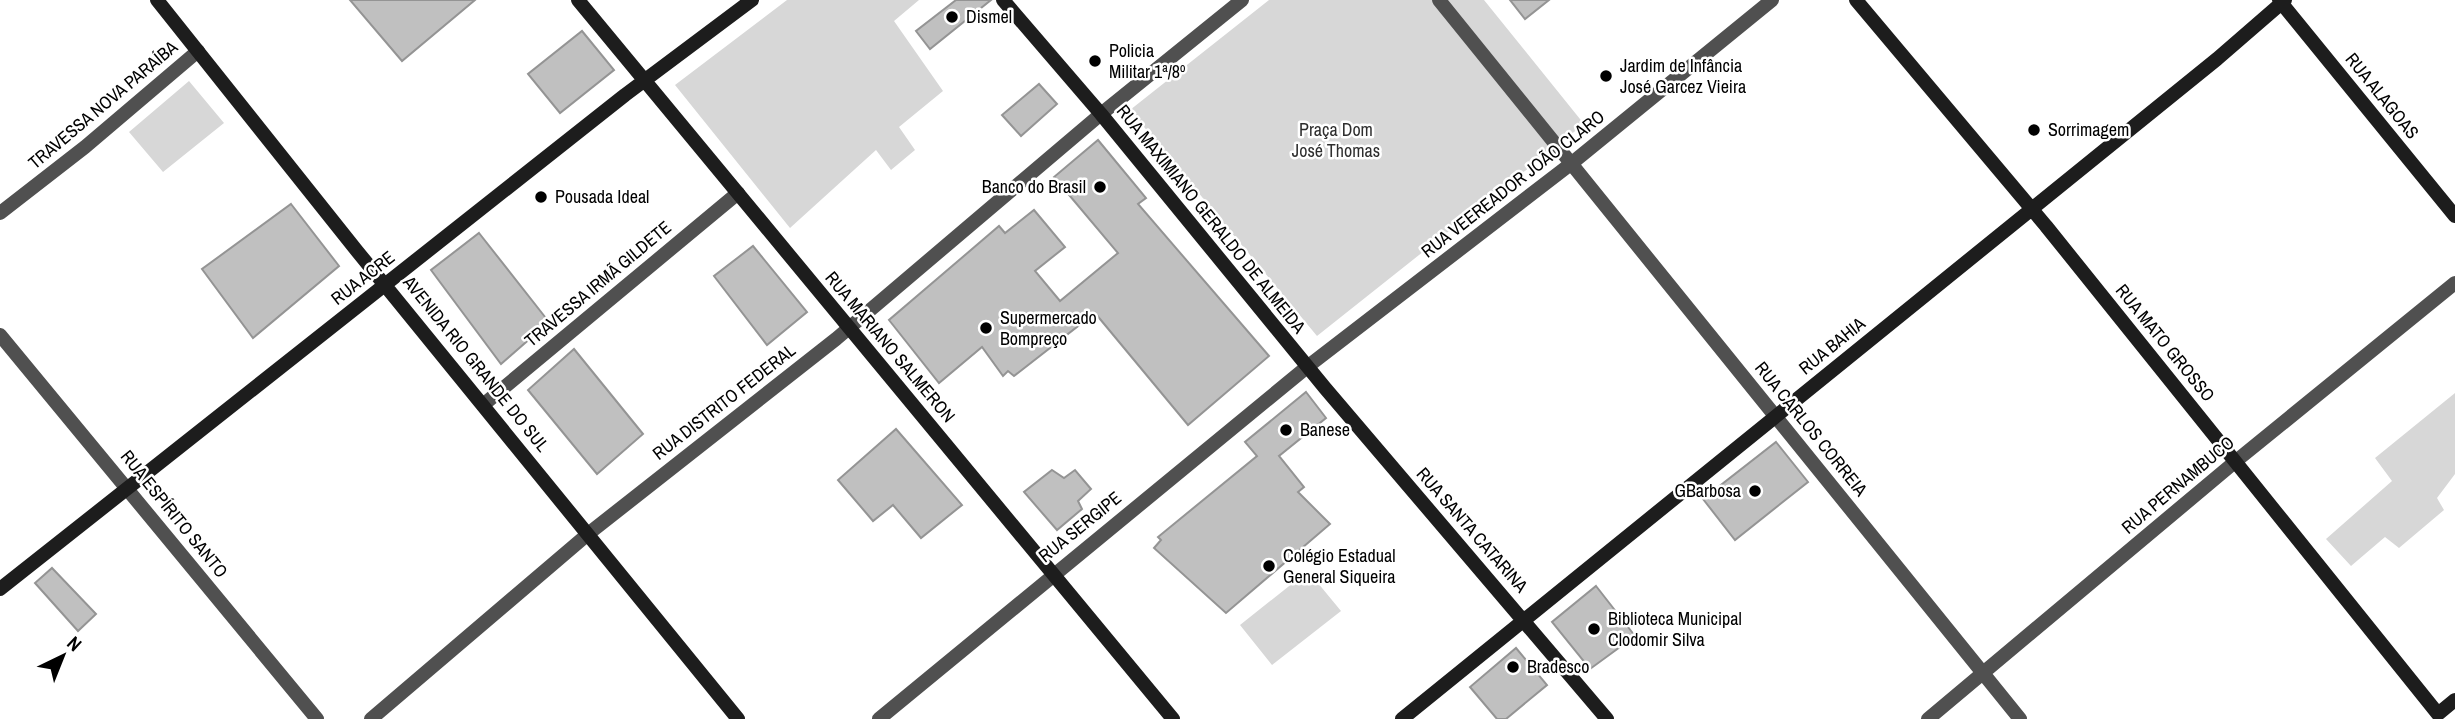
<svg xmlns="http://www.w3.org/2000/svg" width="2455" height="719" font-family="'Archivo Narrow',sans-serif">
	<rect width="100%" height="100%" fill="#fff"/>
	<path fill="#d7d7d7" d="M787,0H919L894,21L943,91L899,127L915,150L891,170L876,150L790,228L675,85Z
		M1269,0H1484L1584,124L1317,336L1130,110Z
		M189,81L224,123L163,172L129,132Z
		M2455,393V474L2437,498L2444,510L2399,548L2385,537L2351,566L2326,539L2392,481L2375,458Z
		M1308,571L1341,611L1272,665L1240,625Z"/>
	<path fill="#c0c0c0" stroke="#949494" stroke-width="2" d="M350,0H475L402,61Z
		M956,0H991L930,49L916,31Z
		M1510,0H1549L1525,19Z
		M582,31L614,70L560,113L528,74Z
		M1039,84L1057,104L1021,136L1002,115Z
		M1098,140L1146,198L1138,204L1269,356L1188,425L1095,313L1014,376L1008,371L1003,376L982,347L939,383L889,320L999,226L1005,233L1034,210L1065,247L1035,271L1060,301L1118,253L1054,177Z
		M291,204L339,266L253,338L202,269Z
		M479,233L549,322L501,364L431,270Z
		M753,246L807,312L767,345L714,276Z
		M574,349L643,434L597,474L528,390Z
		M1306,392L1326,418L1279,456L1304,487L1298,492L1330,524L1226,613L1154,548L1161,540L1158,537L1257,456L1245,442Z
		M896,429L962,505L921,538L893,505L873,521L838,480Z
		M1776,442L1808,482L1735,540L1703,499Z
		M1052,470L1064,478L1075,470L1091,489L1078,501L1082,509L1057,530L1024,492Z
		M52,568L96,614L78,631L35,583Z
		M1596,586L1635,636L1590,669L1552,622Z
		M1516,648L1547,685L1506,719H1497L1470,687Z"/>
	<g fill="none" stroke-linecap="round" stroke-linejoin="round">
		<path stroke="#505050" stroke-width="14" d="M1439,0L2020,719
			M0,213L85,147L198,51
			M0,335L317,719
			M483,405L738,193
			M371,719L588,534L836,339L1101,114L1242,0
			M879,719L1307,367L1572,163L1772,0
			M1928,719L2236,461L2455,283"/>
		<path stroke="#1d1d1d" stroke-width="14" d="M157,0L357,251L738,719
			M578,0L1173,719
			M1003,0L1101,114L1325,388L1607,719
			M1856,0L2046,226L2438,714L2455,700
			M2279,0L2455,216
			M0,589L625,95L752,0
			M1402,719L2217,59L2285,0"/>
	</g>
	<g fill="#000" stroke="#fff" stroke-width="2.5">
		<circle cx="952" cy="17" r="7"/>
		<circle cx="1095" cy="61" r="7"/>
		<circle cx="1606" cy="76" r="7"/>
		<circle cx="2034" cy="130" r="7"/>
		<circle cx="1100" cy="187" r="7"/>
		<circle cx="541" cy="197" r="7"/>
		<circle cx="986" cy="328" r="7"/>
		<circle cx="1286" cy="430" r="7"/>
		<circle cx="1755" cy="491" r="7"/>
		<circle cx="1269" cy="566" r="7"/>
		<circle cx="1594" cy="629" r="7"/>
		<circle cx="1513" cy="667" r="7"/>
	</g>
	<g text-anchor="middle" stroke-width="5" stroke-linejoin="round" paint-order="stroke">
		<g font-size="18" fill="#000" stroke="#fff" text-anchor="start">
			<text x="966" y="23">Dismel</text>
			<text x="1109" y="57">Policia<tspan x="1109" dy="21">Militar 1ª/8º</tspan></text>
			<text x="1620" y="72">Jardim de Infância<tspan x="1620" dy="21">José Garcez Vieira</tspan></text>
			<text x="2048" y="136">Sorrimagem</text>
			<text x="1086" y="193" text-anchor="end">Banco do Brasil</text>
			<text x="555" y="203">Pousada Ideal</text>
			<text x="1000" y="324">Supermercado<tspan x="1000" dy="21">Bompreço</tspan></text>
			<text x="1300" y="436">Banese</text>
			<text x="1741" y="497" text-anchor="end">GBarbosa</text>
			<text x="1283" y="562">Colégio Estadual<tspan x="1283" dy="21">General Siqueira</tspan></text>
			<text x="1608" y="625">Biblioteca Municipal<tspan x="1608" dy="21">Clodomir Silva</tspan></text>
			<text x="1527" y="673">Bradesco</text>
		</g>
		<g font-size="18" fill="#000" stroke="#fff">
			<text transform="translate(2382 96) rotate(51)" y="6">RUA ALAGOAS</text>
			<text transform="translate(103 105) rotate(-40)" y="6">TRAVESSA NOVA PARAÍBA</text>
			<text transform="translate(1513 184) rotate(-38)" y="6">RUA VEEREADOR JOÃO CLARO</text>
			<text transform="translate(1211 219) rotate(51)" y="6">RUA MAXIMIANO GERALDO DE ALMEIDA</text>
			<text transform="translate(363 278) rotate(-38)" y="6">RUA ACRE</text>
			<text transform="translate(598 284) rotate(-40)" y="6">TRAVESSA IRMÃ GILDETE</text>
			<text transform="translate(2165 343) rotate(51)" y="6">RUA MATO GROSSO</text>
			<text transform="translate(1832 346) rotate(-39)" y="6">RUA BAHIA</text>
			<text transform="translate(890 347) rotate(50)" y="6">RUA MARIANO SALMERON</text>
			<text transform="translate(476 364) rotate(51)" y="6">AVENIDA RIO GRANDE DO SUL</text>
			<text transform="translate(724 402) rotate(-38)" y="6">RUA DISTRITO FEDERAL</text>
			<text transform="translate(1811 429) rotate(51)" y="6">RUA CARLOS CORREIA</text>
			<text transform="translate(2178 485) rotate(-40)" y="6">RUA PERNAMBUCO</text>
			<text transform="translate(174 514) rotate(51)" y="6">RUA ESPÍRITO SANTO</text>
			<text transform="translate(1080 527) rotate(-39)" y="6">RUA SERGIPE</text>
			<text transform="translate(1472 530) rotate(49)" y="6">RUA SANTA CATARINA</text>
		</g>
		<g font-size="18" fill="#2e2e2e" stroke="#fff">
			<text x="1336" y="136">Praça Dom<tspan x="1336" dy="21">José Thomas</tspan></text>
		</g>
	</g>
	<g transform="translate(63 656) rotate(43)" stroke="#ffffff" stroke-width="5" paint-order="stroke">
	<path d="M0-5L12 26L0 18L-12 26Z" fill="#000000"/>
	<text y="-10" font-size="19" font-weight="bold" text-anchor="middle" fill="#000000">N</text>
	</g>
</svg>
